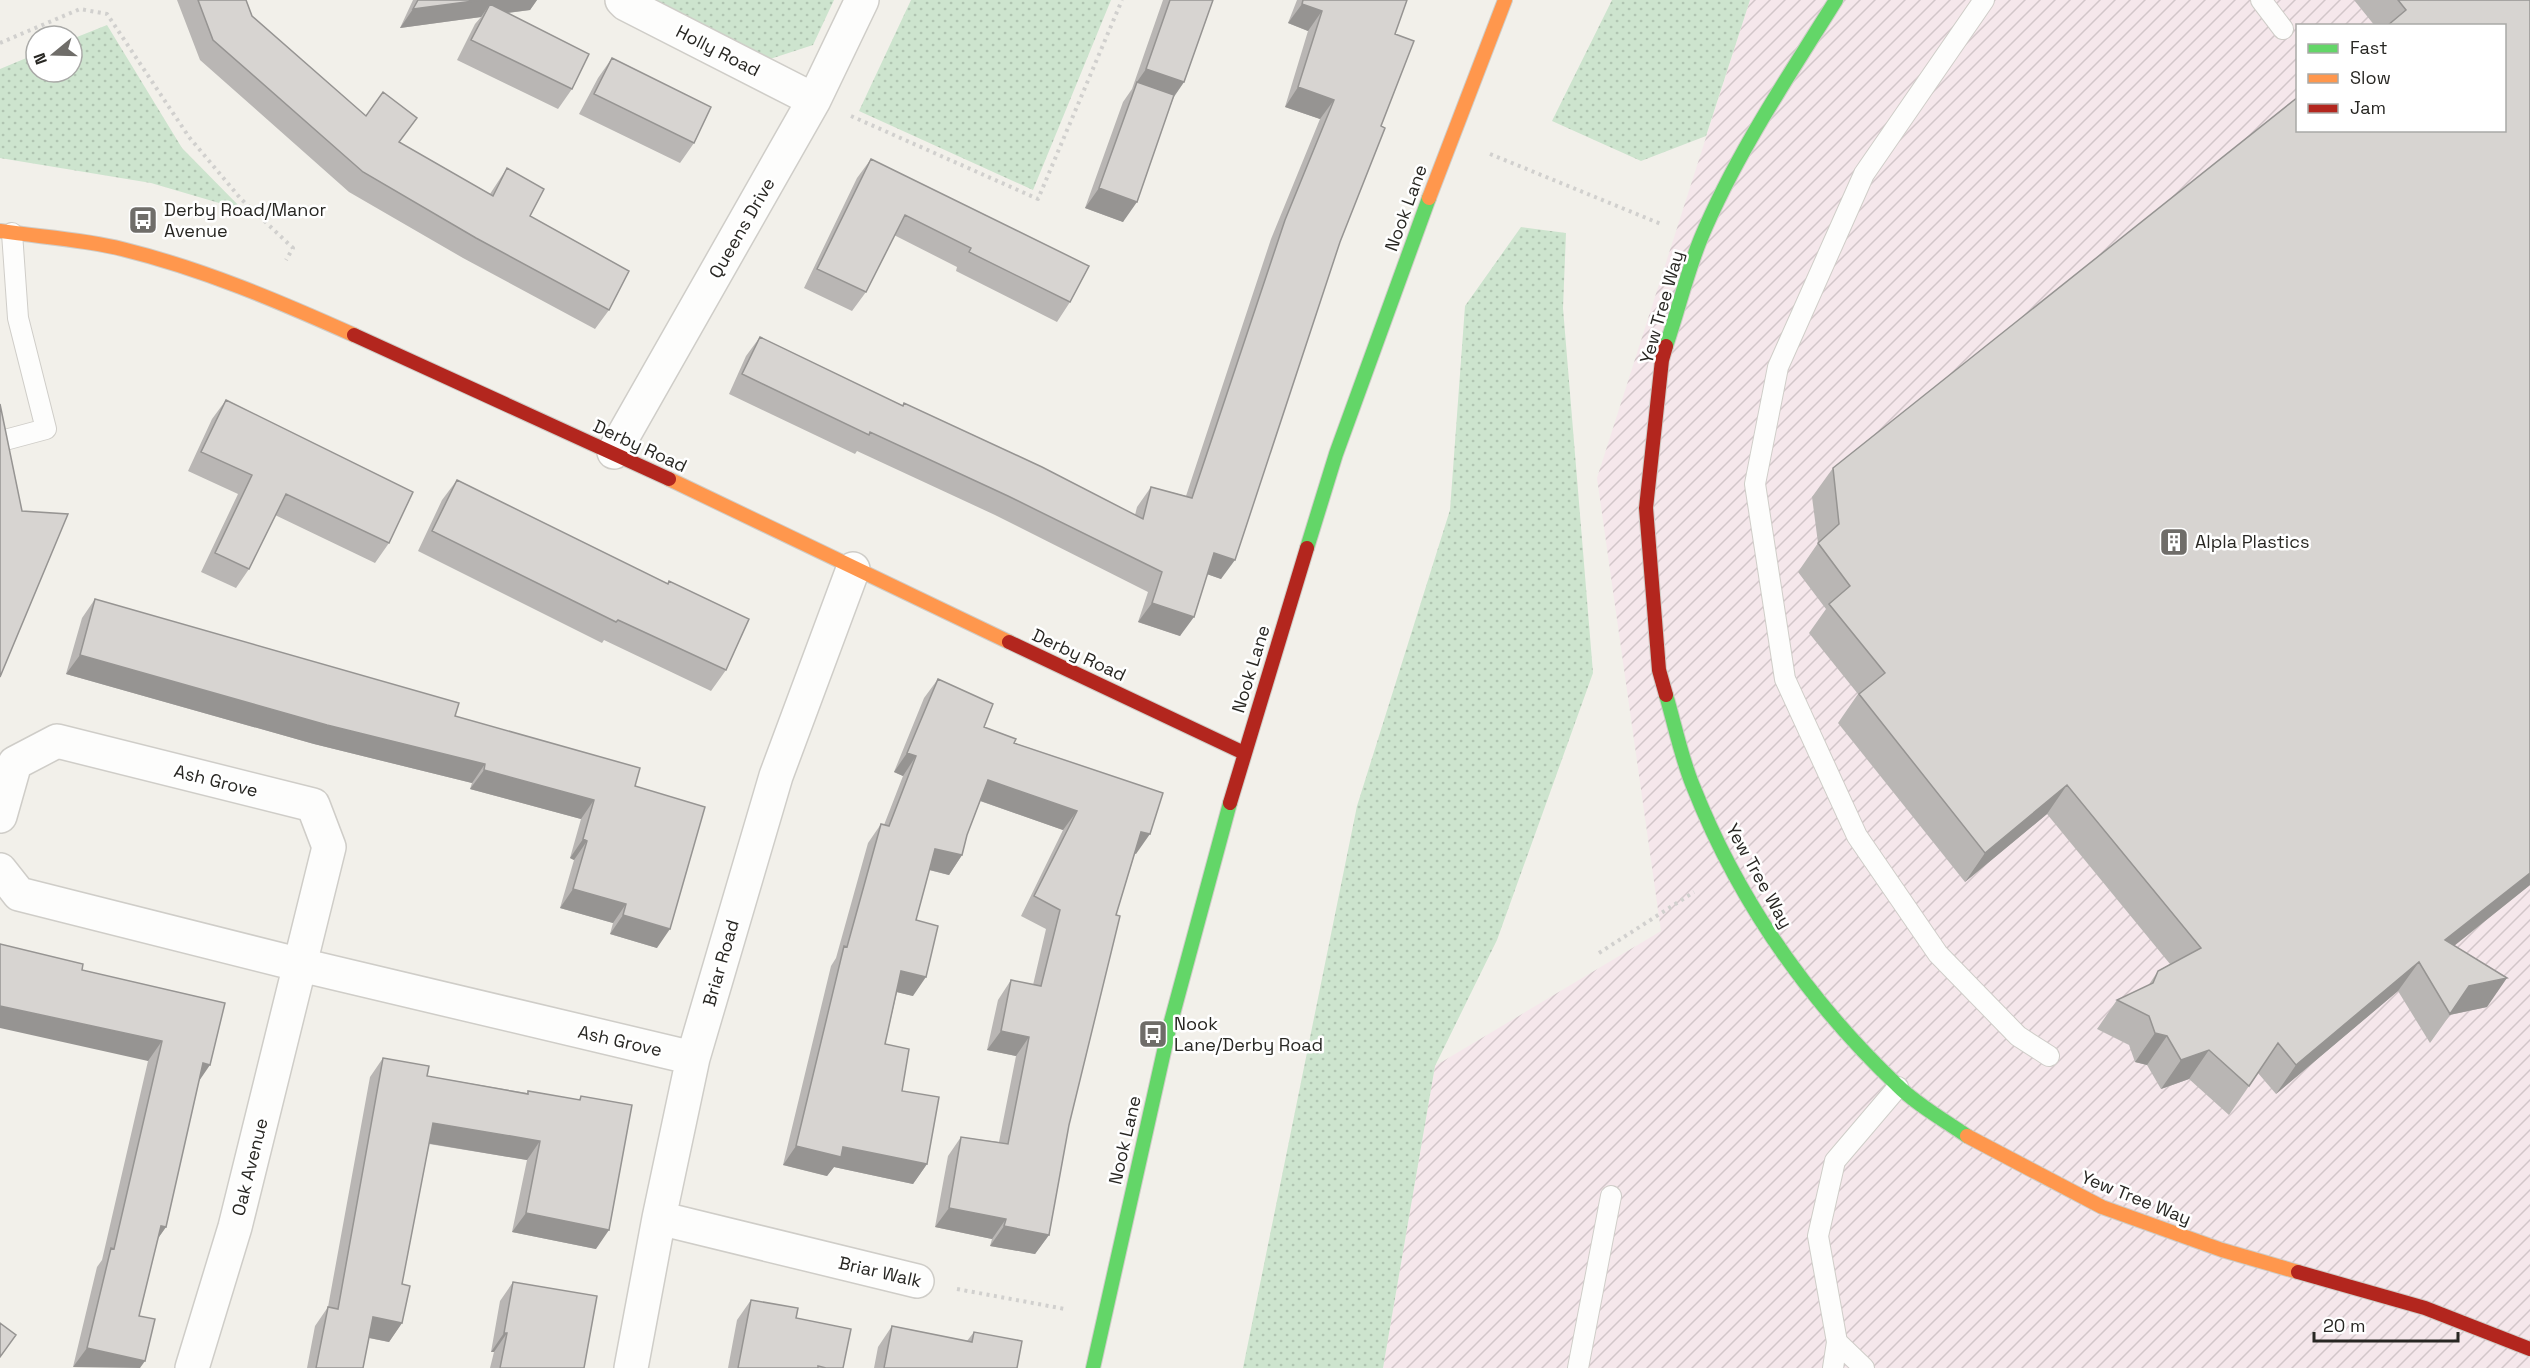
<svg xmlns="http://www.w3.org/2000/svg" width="2530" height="1368" font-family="'Space Grotesk',sans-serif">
	<defs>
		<pattern id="industrial-furrows" width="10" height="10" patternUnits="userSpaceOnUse" patternTransform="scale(1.5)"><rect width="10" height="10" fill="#f5e7eb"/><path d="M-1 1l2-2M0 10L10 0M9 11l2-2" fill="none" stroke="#d2c6c9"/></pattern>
		<pattern id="grass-dots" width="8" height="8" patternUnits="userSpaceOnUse" patternTransform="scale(1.5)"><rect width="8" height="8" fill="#cde4ce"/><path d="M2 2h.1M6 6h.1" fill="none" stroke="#b0c4b1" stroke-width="1.8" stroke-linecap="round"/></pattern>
	</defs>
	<rect width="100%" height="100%" fill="#f2f0ea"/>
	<path fill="url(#industrial-furrows)" fill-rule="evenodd" d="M1750,0H2530V1368H1383L1435,1066L1661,931L1597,478ZM2298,26H2504V130H2298Z"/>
	<path fill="url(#grass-dots)" d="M655,0H834L813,45L770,59Z
		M911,0H1111L1033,190L859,111Z
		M1612,0H1750L1706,136L1641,161L1552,121Z
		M107,25L182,148L243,210L151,183L0,158V69L36,54V72H72V39Z
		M1521,227L1566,233L1563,308L1593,673L1497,940L1435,1066L1383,1368H1243L1357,806L1450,510L1465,306Z"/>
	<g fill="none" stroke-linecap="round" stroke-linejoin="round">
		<g stroke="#cfcdc8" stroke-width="22">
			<path id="lane" d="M1984,0L1864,174L1778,367L1755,484L1785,679L1857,836L1938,954L2018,1036L2049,1056
				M2261,0L2283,29
				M5,440L46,429L18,318L12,233
				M1578,1368L1611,1196
				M1833,1368L1837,1342
				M1864,1368L1837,1342L1818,1236L1835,1161L1898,1087"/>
		</g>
		<g stroke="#cfcdc8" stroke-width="36">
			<path id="street" d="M622,0L626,4L814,100
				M614,452L814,100L862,0
				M0,816L15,763L57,741L313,805L329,847L235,1227L192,1368
				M0,870L19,894L301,965L693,1058
				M659,1218L917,1281
				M631,1368L659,1218L693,1058L776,776L853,569"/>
		</g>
		<g stroke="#cfcdc8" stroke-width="16">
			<path id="fast" d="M1666,346C1678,311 1687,272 1701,238C1736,154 1788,77 1836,0
				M1307,548L1336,454L1429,198
				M1666,695C1675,725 1681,757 1693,786C1738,900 1809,1001 1897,1085C1917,1105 1944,1120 1967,1136
				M1093,1368L1169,1029L1230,803"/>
		</g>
		<g stroke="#cfcdc8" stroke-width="16">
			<path id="slow" d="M1429,198L1505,0
				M0,231C40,237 83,239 122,249C203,269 278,301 354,335
				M669,479L1009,642
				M1967,1136L2102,1207L2222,1250L2298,1272"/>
		</g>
		<g stroke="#cfcdc8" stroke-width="16">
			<path id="jam" d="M354,335L669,479
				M1009,642L1244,753
				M1666,695L1659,670L1646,508L1662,360L1666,346
				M1230,803L1307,548
				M2298,1272L2425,1308L2530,1349"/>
		</g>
		<path stroke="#d1d0ce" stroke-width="4" stroke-dasharray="3 4.5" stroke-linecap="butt" d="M0,43L80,9L107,14L189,137L241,199L293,248L286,260
			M851,116L1038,199L1122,0
			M1490,154L1661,224
			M1599,953L1694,892
			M957,1289L1065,1309"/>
		<use href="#lane" stroke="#fdfdfc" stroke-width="20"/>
		<use href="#street" stroke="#fdfdfc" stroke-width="33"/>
		<use href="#fast" stroke="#63d668" stroke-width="14"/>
		<use href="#slow" stroke="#ff974d" stroke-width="14"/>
		<use href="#jam" stroke="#b3261e" stroke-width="14"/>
	</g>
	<path fill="#b9b6b4" d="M177,0H246L252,16L366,116L399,143L490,194L507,168L530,216L609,310L595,329L463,258L349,192L200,60Z
		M413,0H537L530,10L508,13L572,89L558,109L457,60L475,24L481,17L400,28Z
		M1163,0H1213L1184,82L1174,97L1123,222L1085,208L1123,102L1132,89Z
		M1297,0H1407L1395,34L1381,126L1221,579L1207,574L1180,636L1138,622L1148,592L995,515L857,451L855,454L729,394L746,356L760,337L902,406L904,403L1135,515L1137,507L1151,487L1186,496L1271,239L1320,119L1285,107L1308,31L1288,23Z
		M2354,0H2530V885L2454,946L2487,1007L2450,1015L2430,1043L2398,991L2276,1094L2258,1073L2229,1115L2189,1079L2161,1089L2147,1065L2135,1062L2129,1045L2097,1029L2117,1000L2148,986L2158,971L2170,964L2047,814L1965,882L1838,723L1858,694L1809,633L1826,609L1798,572L1818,543L1812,497L1833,468L2505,26H2375Z
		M612,58L694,143L680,163L579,114L598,78Z
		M871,159L1070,302L1057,322L956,271L957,267L894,235L866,292L852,311L804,288L857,178Z
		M226,400L389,543L375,563L275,515L249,569L236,588L201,572L238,494L188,471L212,419Z
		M457,480L726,670L711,691L604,640L602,643L418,551L442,500Z
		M95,599L455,716L635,786L657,948L610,934L613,923L560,908L574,860L570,858L581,819L470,789L472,783L314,744L66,674L82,618Z
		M938,679L984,727L1014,743L1136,854L1135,853L1116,915L1069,1125L1049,1235L1035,1254L990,1246L992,1239L935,1227L948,1156L961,1137L999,1142L1016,1056L987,1050L998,1000L1011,980L1033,985L1046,929L1021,916L1063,830L980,801L967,835L962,855L949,875L929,870L916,920L913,996L897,992L885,1044L927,1164L913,1184L834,1167L827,1176L783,1165L831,966L836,958L868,843L881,824L884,825L903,776L894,772L924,698Z
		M82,970L225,1003L199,1080L166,1227L158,1238L139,1316L73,1367L97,1267L102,1260L148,1061Z
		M383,1058L427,1076L527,1093L528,1091L579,1100L581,1096L596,1249L512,1232L527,1160L429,1144L402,1284V1323L389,1342L369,1338L363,1368H307L315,1326L328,1307L370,1077Z
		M513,1282L584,1368H490L494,1352H491L500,1301Z
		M751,1300L796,1318L843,1368H728L737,1320Z
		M892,1326L967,1341L974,1332L1017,1368H874L878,1347Z"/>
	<path fill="#969492" d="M481,0H537L530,10L483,16L490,4L481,17L400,28L413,9Z
		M1302,4L1322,11L1308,31L1288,23Z
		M1146,69L1184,82L1170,102L1137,82L1132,89Z
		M1298,87L1334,100L1320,119L1285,107Z
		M1099,188L1137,202L1123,222L1085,208Z
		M1214,553L1235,560L1221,579L1201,572Z
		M1152,603L1194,617L1180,636L1138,622Z
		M80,655L485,764L472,783L314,744L66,674Z
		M907,753L916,756L903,776L894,772Z
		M484,770L594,800L581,819L470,789Z
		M988,780L1077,811L1063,830L975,799Z
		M2067,785L2047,814L1965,882L1985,853Z
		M1141,832L1150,834L1136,854L1128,851Z
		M583,839L587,841L574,860L570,858Z
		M935,849L962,855L949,875L922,868Z
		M2530,873V885L2425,969L2445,940Z
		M573,889L626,904L613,923L560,908Z
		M623,915L670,929L657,948L610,934Z
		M2419,962L2398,991L2276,1094L2296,1065Z
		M901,971L926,977L913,996L888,990Z
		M2507,978L2487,1007L2449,1015L2469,986Z
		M0,1006L162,1041L148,1061L0,1028Z
		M1001,1031L1029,1037L1016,1056L987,1050Z
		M2155,1033L2167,1036L2147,1065L2135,1062Z
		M2209,1050L2189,1079L2161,1089L2181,1060Z
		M203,1063L210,1065L197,1084Z
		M433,1123L540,1141L527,1160L420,1142Z
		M796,1146L843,1147L927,1164L913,1184L834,1167L827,1176L783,1165Z
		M949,1208L1006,1219L992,1239L935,1227Z
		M526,1213L609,1230L596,1249L512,1232Z
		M161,1226L166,1227L152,1247Z
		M1004,1226L1049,1235L1035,1254L990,1246Z
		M373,1317L402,1323L389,1342L360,1336Z
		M504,1333H507L494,1352H491Z
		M87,1348L145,1361L140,1368L73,1367Z"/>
	<path fill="#d7d4d1" stroke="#969492" stroke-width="1.5" d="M198,0H246L252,16L366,116L383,92L417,118L399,142L493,196L507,168L544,189L530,216L629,271L609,310L476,238L363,172L213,40Z
		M418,0H481L413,9Z
		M1170,0H1213L1184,82L1146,69Z
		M1303,0H1407L1395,34L1414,41L1381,126L1385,128L1340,242L1235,560L1214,553L1194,617L1152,603L1162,572L1008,496L870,432L869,435L742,374L760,337L903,406L904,403L1042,467L1143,519L1151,487L1192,498L1285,220L1334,100L1298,87L1322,11L1302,4Z
		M2398,0H2530V873L2445,940L2507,978L2469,986L2450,1014L2419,962L2296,1065L2278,1043L2249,1086L2209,1050L2181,1060L2167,1036L2155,1033L2149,1016L2117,1000L2153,983L2158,971L2201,948L2067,785L1985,853L1859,694L1885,673L1829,604L1850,586L1818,543L1839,524L1833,468L2298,97V130H2505V26H2387L2406,10Z
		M490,4L589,54L572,89L471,40Z
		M612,58L711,107L694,143L594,94Z
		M1137,82L1174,95L1137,202L1099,188Z
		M871,159L1089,266L1070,302L969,252L971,248L905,215L866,292L817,269Z
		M226,400L413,492L389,543L286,494L249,569L215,553L252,475L201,452Z
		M0,404L22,511L68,514L0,677Z
		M457,480L668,584L669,581L749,619L726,670L618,620L616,622L432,531Z
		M95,599L459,703L455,716L640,768L635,786L705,807L670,929L623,915L626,904L573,889L587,841L583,839L594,800L484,770L485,764L327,725L80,655Z
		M938,679L993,704L984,727L1016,739L1014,743L1163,793L1150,834L1141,832L1116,915L1120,916L1069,1125L1049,1235L1004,1226L1006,1219L949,1208L961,1137L1008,1144L1029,1037L1001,1031L1011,980L1041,986L1060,910L1034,896L1077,811L988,780L967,835L962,855L935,849L916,920L938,926L926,977L901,971L885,1044L909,1049L902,1091L939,1097L927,1164L843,1147L841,1157L796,1146L844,946L847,947L881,824L889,826L916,756L907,753Z
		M0,944L83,964L82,970L225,1003L210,1065L203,1063L166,1227L161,1226L139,1316L155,1319L145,1361L87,1348L111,1248L114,1249L162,1041L0,1006Z
		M383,1058L429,1066L427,1076L528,1094V1091L580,1100L581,1096L632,1105L609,1230L526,1213L540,1141L433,1123L402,1284L410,1286L402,1323L373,1317L363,1368H316L328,1307L338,1309Z
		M513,1282L597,1296L584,1368H500L507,1333H504Z
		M751,1300L798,1308L796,1318L851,1329L843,1368H826L818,1366V1368H738Z
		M0,1323L16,1335L0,1357Z
		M892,1326L972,1342L974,1332L1022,1341L1017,1368H884Z"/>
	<defs>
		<g id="bus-square" transform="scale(1.5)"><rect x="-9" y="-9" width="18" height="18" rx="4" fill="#6f6d69" stroke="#fff"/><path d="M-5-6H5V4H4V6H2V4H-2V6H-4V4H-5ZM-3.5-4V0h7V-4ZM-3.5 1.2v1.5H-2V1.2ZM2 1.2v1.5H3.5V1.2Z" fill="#fff"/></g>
		<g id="building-square" transform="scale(1.5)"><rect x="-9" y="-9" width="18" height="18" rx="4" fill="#6f6d69" stroke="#fff"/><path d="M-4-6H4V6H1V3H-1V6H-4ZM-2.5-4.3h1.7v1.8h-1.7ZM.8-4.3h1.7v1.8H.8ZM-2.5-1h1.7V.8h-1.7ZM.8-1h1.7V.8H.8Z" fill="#fff"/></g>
	</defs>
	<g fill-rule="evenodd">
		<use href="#bus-square" x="143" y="220"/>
		<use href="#building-square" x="2174" y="542"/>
		<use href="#bus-square" x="1153" y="1034"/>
	</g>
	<g text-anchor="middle" stroke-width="5" stroke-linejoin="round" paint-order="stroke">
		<g font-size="18" fill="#282723" stroke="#fff">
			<text transform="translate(718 51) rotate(27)" y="6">Holly Road</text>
			<text transform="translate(1406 208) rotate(-70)" y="6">Nook Lane</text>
			<text transform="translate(742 228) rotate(-60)" y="6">Queens Drive</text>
			<text transform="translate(1662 307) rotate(-74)" y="6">Yew Tree Way</text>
			<text transform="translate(640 446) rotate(25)" y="6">Derby Road</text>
			<text transform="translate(1079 655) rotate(25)" y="6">Derby Road</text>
			<text transform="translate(1251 669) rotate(-73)" y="6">Nook Lane</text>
			<text transform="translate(216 781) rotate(14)" y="6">Ash Grove</text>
			<text transform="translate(1759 876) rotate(61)" y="6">Yew Tree Way</text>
			<text transform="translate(721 963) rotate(-74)" y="6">Briar Road</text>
			<text transform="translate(620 1041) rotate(13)" y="6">Ash Grove</text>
			<text transform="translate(1125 1140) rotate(-77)" y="6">Nook Lane</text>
			<text transform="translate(250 1167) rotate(-76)" y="6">Oak Avenue</text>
			<text transform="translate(2136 1198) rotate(22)" y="6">Yew Tree Way</text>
			<text transform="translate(880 1272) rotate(13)" y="6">Briar Walk</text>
		</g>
		<g font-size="18" fill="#282723" stroke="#fff" text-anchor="start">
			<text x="164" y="216">Derby Road/Manor<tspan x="164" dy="21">Avenue</tspan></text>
			<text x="2195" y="548">Alpla Plastics</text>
			<text x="1174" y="1030">Nook<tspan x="1174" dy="21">Lane/Derby Road</tspan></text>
		</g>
	</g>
	<rect x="2296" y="24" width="210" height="108" fill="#ffffff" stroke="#a9a9a7" stroke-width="1.5"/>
	<rect x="2308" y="44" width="30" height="9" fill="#63d668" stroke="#a9a9a7" stroke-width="1.5"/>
	<text x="2350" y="54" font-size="18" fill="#282723">Fast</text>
	<rect x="2308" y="74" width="30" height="9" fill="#ff974d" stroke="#a9a9a7" stroke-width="1.5"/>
	<text x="2350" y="84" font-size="18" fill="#282723">Slow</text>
	<rect x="2308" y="104" width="30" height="9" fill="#b3261e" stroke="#a9a9a7" stroke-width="1.5"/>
	<text x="2350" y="114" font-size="18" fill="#282723">Jam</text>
	<g transform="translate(54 54) rotate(251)"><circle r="28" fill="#ffffff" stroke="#a9a9a7" stroke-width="1.5"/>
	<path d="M0-4.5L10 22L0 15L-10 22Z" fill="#6f6d69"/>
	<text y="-9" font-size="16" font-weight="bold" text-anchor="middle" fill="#282723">N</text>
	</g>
	<path d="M2314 1332v9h144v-9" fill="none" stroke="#282723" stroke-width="3"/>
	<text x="2323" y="1332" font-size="18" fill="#282723" stroke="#ffffff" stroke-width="4.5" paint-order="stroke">20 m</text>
</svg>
